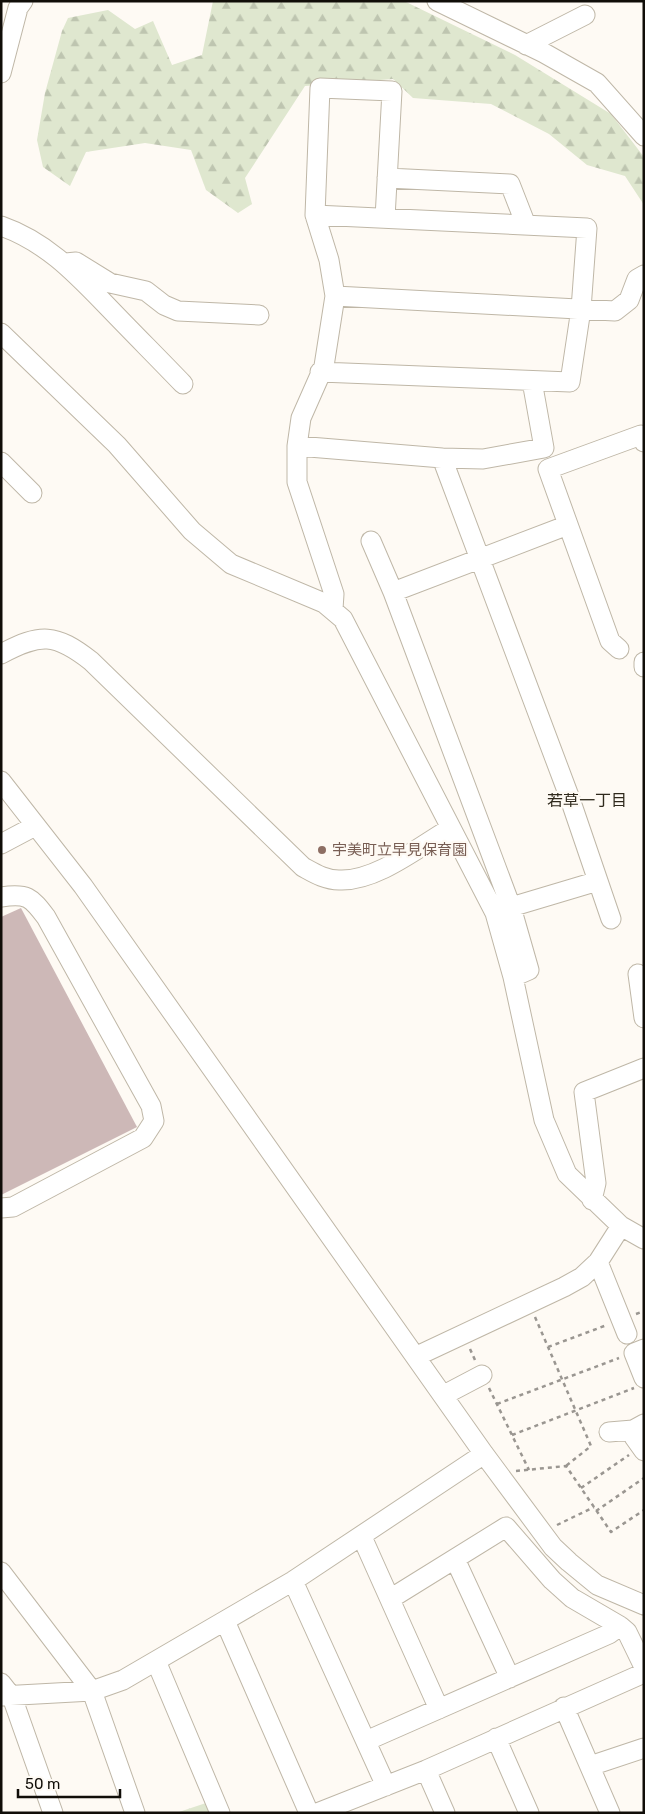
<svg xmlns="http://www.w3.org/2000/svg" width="645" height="1814" font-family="Rubik,'Noto Sans JP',sans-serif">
	<defs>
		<pattern id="forest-firs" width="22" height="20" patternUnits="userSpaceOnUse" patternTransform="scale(1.25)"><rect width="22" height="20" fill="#dfe7cf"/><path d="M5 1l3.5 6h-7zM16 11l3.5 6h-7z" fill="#bec5b0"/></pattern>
		<pattern id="park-tufts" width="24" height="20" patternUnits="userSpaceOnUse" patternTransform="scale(1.25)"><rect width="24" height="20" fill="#dfe7cf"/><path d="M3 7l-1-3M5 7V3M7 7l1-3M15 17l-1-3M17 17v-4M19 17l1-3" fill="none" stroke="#bec5b0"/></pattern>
	</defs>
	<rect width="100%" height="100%" fill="#fefaf4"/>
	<path fill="url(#forest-firs)" d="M213,1H404L515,55L611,114L644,157V205L625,176L587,165L549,134L491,104L413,98L393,79L305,86L245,178L252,204L238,213L206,190L191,150L145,143L86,152L70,186L43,167L37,140L45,93L62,31L68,18L108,10L135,29L153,21L172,65L202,55Z"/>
	<path fill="url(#park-tufts)" d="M209,1802L213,1813H176Z"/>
	<path fill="#cdb8b7" d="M21,908L137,1127L1,1195V917Z"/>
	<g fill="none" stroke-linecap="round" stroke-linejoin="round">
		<g stroke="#bfb7a7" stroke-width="21">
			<path id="minor" d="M437,1L544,53L597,83L644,136
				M526,45L585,15
				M1,73L18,8L23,1
				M387,178L510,184L526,225
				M315,215L587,228L581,309L570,382L320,372
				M1,226C47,242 77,275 110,309C134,334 159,359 183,384
				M66,263L76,262L110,283L146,291L164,305L178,311L259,315
				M335,296L615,311L629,300L637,279L644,275
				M1,333L117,445L192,531L231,564L324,603L343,619L495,913L513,977L544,1120L567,1174L621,1226L644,1239
				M297,446L442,458L569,796L598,881L511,907L529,970L513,977
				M442,458L483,459L544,448L532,381
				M1,462L32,493
				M371,541L393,592L511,907
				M393,592L568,525
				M333,609L334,594L297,482V446L301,418L324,366L335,296L329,260L315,215L320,88L392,91L385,218
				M619,649L610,641L548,469L641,435L644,442
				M1,654C41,633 55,633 91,661L303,867C314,873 325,880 339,880C376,882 420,846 451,828
				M644,662V667
				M1,781L83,886L484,1454L553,1547L569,1562L597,1585L644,1605
				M1,844L35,826
				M598,881L611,919
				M1,897C27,893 31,897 46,917L151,1106L154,1121L143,1138L13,1207L1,1208
				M638,974L644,1018
				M592,1200L596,1183L584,1092L644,1068
				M598,1262L627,1334
				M644,1349L634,1353L644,1378
				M417,1356L564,1287L582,1277L598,1262L621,1226
				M444,1395L482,1375
				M644,1424L633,1430L634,1437L644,1451
				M609,1432L633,1430
				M362,1537L439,1709
				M455,1559L510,1678
				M1,1572L92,1691L135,1813
				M293,1581L386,1786
				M390,1599L506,1527L552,1580L572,1598L620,1626
				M225,1621L309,1813
				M156,1661L220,1813
				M1,1683L12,1697L53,1813
				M1,1696L92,1691L123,1680L293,1581L484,1454
				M564,1707L610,1813
				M496,1738L529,1813
				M366,1741L609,1634L620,1626L627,1632L644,1667
				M590,1766L644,1748
				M426,1770L445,1813
				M317,1813L426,1770L644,1673"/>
		</g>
		<path stroke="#9a9691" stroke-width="2.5" stroke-dasharray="4 4" stroke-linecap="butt" d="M636,1314L644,1311
			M535,1317L591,1446L566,1466
			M548,1347L607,1325
			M470,1349L475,1360
			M489,1388L529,1470
			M497,1404L619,1358
			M512,1435L634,1388
			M516,1471L566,1466L611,1532L644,1510
			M581,1488L629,1455
			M596,1511L644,1478
			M557,1525L594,1507"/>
		<use href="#minor" stroke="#fff" stroke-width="19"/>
	</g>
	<circle fill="#8d6e63" stroke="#fefaf4" stroke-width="2" cx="322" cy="850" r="5"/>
	<g text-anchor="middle" stroke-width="4.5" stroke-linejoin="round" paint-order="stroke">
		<g font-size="15" fill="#785e54" stroke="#fefaf4" text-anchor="start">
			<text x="332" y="855">宇美町立早見保育園</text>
		</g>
		<g font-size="16" fill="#2f291c" stroke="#fefaf4">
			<text x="587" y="806">若草一丁目</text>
		</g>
	</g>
	<rect width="645" height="1814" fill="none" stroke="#100d08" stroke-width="5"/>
	<path d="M18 1789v8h102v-8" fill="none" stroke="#100d08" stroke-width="2.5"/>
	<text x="25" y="1789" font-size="15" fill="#100d08" stroke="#fefaf4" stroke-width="4" paint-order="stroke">50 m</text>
</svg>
